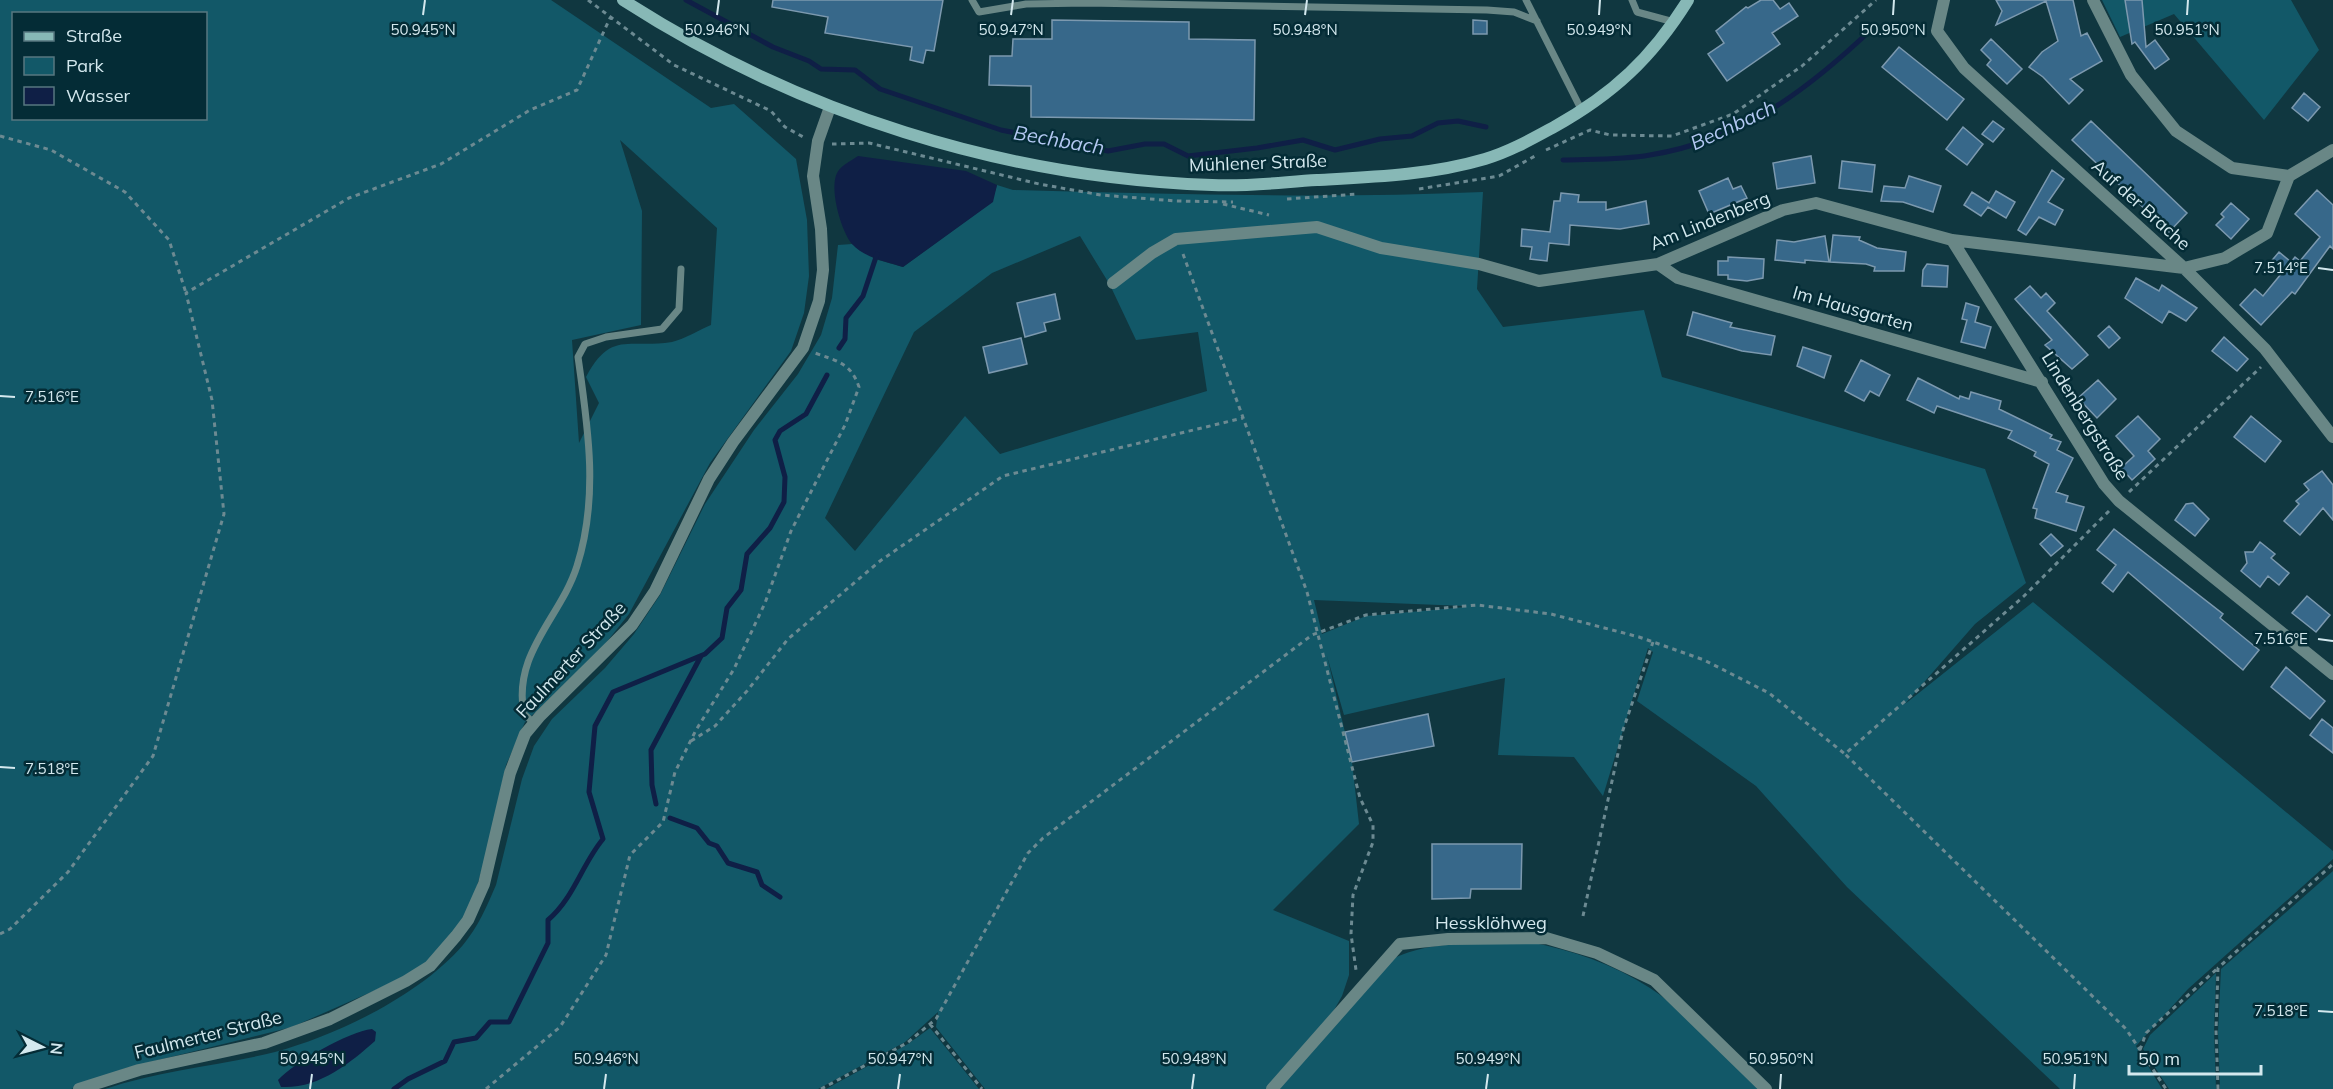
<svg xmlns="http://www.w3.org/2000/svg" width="2333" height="1089" font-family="Mulish,sans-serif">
	<rect width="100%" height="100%" fill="#103740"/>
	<path fill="#125868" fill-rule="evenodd" d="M0,0H551L711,108L734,104L796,159L807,220L809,276L804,313L791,351L710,463L629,614L601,649L525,722L506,765L487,852L474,896L459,926L438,953L412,974L292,1027L126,1068L71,1089H0ZM14,14H206V118H14ZM620,140L717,228L711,325C699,330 685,339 672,342C628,349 611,330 586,377L599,403L579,443L572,340L641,325L642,211Z
		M2102,0H2291L2319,50L2264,120L2174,14L2120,37Z
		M997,185L1013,190C1170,194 1326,199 1483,192L1477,289L1503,327L1644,310L1662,377L1985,469L2026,583L1975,624L1905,704L2033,602L2333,851V859L2188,989L2136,1046L2162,1089H2060L1847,887L1756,786L1637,701L1653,652L1648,648L1603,796L1574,757L1498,755L1505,678L1344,715L1327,656L1352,762L1359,824L1273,910L1349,941V975L1342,996L1330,1017L1266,1089H985L936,1027L938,1012L905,1042L818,1089H105C160,1070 219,1066 275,1052C338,1035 420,995 463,945C478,927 487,906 496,885L522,779L534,746L552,719L605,668L634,634L660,595L705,504L754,430L798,374L821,335L832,298L838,245L852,244L875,259L903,267L992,202ZM1080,236L1110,285L1136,340L1198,332L1207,391L1000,454L965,416L855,551L825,518L914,332L992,273ZM1314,600L1465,606V607L1366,616L1322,634Z
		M2333,871V1089H2220L2218,1032L2221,969Z
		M1529,942C1572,950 1613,964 1650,988C1690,1014 1724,1056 1759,1089H1276L1394,958C1433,939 1486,944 1529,942Z
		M2216,973L2214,1031L2216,1089H2169L2143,1049L2150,1035Z
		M930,1028L979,1089H826L908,1044Z"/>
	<path fill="#0f1f46" d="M858,156L966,171L997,185L993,202L903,267C887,262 863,257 852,244C841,231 829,189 837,173C841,165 851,161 858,156Z
		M372,1029L376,1032L375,1041C350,1063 319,1089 281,1087L278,1080C295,1062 348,1032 372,1029Z"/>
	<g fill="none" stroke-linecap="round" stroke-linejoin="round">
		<path stroke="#0f1f46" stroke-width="5" d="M686,0L773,47L809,61L821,69L855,70L880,89L1001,130L1108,151L1145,144H1164L1188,156L1257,148L1303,140L1335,150L1380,139L1412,136L1438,123L1458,121L1486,127
			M1563,160C1592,159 1622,160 1650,155C1743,140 1809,89 1875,26
			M839,348L845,339L846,318L863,296L877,254
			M656,804L652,785L651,750L701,656
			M670,818L697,828L709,843L717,846L728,863L757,872L762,885L780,897
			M394,1089L408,1079L445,1061L454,1042L476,1038L490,1022H509L548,943V920C574,898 582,864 603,839L589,792L595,726L613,692L705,654L722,638L727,608L741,590L747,554L770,528L784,502L785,477L775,440L780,431L806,414L827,375"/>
	</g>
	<path fill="#37688a" stroke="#7c99af" stroke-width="1.5" d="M773,0H943L934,51L926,50L923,63L910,60L912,47L825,33L828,17L772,7Z
		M1761,0H1773L1780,9L1789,3L1798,16L1772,33L1780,44L1727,81L1708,54L1724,43L1716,31L1746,7L1748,8Z
		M1996,0H2073L2081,36L2087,33L2102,61L2070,79L2083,90L2069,104L2043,77L2029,67L2042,52L2058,41L2046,1L1996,25L2002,11Z
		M2125,0H2142L2146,47L2155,40L2169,59L2155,69L2135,42L2132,44Z
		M1052,20L1189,22V39L1255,40L1254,120L1031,117V86L989,85L990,56H1012L1013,39H1052Z
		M1473,20L1487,21V34H1473Z
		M1991,39L2022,69L2007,84L1987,65L1991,60L1981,50Z
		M1899,47L1964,99L1947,120L1882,67Z
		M2304,93L2320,107L2308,121L2292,108Z
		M1993,121L2004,129L1993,142L1982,134Z
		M2091,121L2187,213L2169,232L2072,140Z
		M1963,127L1983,144L1967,165L1946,149Z
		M1811,156L1815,183L1777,189L1773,163Z
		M1842,161L1875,165L1872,192L1839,188Z
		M2052,170L2064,179L2048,202L2063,210L2055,225L2039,217L2026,235L2018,230Z
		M1909,176L1941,186L1933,212L1903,202L1881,201L1884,186L1905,188Z
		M1728,178L1733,189L1741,186L1747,198L1709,214L1699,191Z
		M2317,190L2333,205V249L2330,246L2295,294L2292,292L2261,325L2240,305L2255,289L2263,296L2281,274L2269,264L2279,252L2291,262L2295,257L2300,261L2320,237L2295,214Z
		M1996,191L2015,202L2006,218L1988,207L1981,216L1964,205L1972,192L1989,203Z
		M1561,193L1579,195L1578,202H1606V210L1646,201L1649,224L1620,229L1570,225L1569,245L1549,243L1547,261L1530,259L1532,247L1521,246L1522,229L1550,232L1554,201H1560Z
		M2231,203L2249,219L2231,239L2216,225L2224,217L2221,214Z
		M1833,235L1860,237L1859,240L1877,248L1906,252L1904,271H1874L1875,267L1866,264L1830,262Z
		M1825,236L1829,262L1805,260V263L1775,260L1777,240L1794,242Z
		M1728,257L1764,259L1763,278L1747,281L1728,279V275H1718V261H1728Z
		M1927,264L1948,266L1947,287L1922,286L1923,270Z
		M2136,278L2159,291L2162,285L2197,308L2186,321L2169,311L2162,323L2125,298Z
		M2030,286L2041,298L2046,293L2055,303L2047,311L2088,355L2072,369L2045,345L2052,340L2015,299Z
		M1055,294L1060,319L1044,323L1046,331L1025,337L1017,303Z
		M1966,303L1979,307L1975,322L1991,327L1985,348L1961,342L1967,320L1962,319Z
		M1693,312L1732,323L1730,327L1775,336L1771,355L1742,351L1687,335Z
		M2109,326L2120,338L2109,348L2098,336Z
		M2224,337L2248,359L2237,371L2212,351Z
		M1021,338L1027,364L989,373L983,347Z
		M1803,347L1831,356L1824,378L1797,366Z
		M1861,360L1890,375L1879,396L1870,391L1864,401L1845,391Z
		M1918,378L1959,399L1960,396L1969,399L1971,392L2001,401L1999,409L2052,435L2050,438L2061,442L2057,450L2073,458L2056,492L2068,496L2066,502L2084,507L2076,531L2035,518L2037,509L2033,508L2049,464L2034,456L2036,452L2008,438L2012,431L1937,406L1934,413L1907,400Z
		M2098,380L2116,399L2097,418L2078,398Z
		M2138,416L2160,439L2148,451L2155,459L2132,480L2121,468L2134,456L2116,436Z
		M2251,416L2281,441L2265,462L2234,437Z
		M2322,471L2333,485V520L2323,508L2300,535L2284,521L2299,504L2296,501L2309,490L2304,484Z
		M2193,503L2209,519L2195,536L2175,520L2186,504Z
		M2114,529L2223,614L2220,618L2259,650L2243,670L2128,572L2113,592L2102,583L2116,565L2097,550Z
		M2051,534L2063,546L2051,556L2040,544Z
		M2260,542L2275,554L2271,558L2289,573L2279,585L2268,576L2260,587L2241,571L2247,563L2245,552H2253Z
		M2307,596L2330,615L2316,632L2292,613Z
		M2286,667L2325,701L2310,719L2271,687Z
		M1428,714L1434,746L1352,762L1345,732Z
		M2322,719L2333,728V753L2310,735Z
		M1432,844H1522L1521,889H1471L1470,898L1432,899Z"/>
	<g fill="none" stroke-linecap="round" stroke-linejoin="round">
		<path stroke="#6c8a92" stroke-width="3" stroke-dasharray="4.5 4.5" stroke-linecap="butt" d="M588,0L674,65L771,111L785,127L805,138
			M0,136L51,150L125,192L169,240L186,293
			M832,144L869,143L1039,184L1101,195L1176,201L1233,202
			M1546,150L1590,130L1610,135L1672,136L1733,114L1802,66L1876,0
			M1419,189L1499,176L1535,156
			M1287,199L1358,194
			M1223,204L1269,215
			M1183,254L1307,592L1360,798L1373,825V842L1353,895L1351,934L1356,970
			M2129,492L2261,367
			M2109,511L2024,596L1845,754L2126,1029L2166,1089
			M691,741L715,726L747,691L788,639L880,561L1003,476L1243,418
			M1583,916L1623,730L1653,642
			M0,934L10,929L68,872L153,756L224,514L212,400L186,293L349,198L441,164L530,110L577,90L610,18
			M930,1024L982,1089
			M2140,1050L2146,1033L2218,968
			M486,1089L560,1027L606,955L630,855L663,822L675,772L696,730L734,669L765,603L791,531L845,425L859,387C851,363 837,361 815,353
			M821,1089L907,1043L936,1019L1028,853L1043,838L1312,635L1366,615L1477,605L1551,614L1639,637L1704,660L1769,693L1845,754
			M2218,1089L2216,1031L2218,968L2333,864"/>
		<path stroke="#698786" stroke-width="7" d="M972,0L979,12L1026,4L1087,3L1487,10L1514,12L1537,21
			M1526,0L1582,111
			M1632,0L1637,12L1674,22
			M534,723L524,714C512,653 561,617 577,566C599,497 588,427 578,357L585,344L606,337L662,329L679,309L681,269"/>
		<path stroke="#698786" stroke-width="12" d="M1944,0L1937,31L1964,68L2184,268L2265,349L2333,437
			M2093,0L2131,75L2176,131L2232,168L2289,176L2333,150
			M1952,240L2104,484L2119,501L2333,674
			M1658,264L1678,278L2042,382
			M1113,283L1152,253L1176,239L1317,227L1381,248L1479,264L1539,281L1658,264L1783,210L1816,203L1952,240L2184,268L2225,258L2267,233L2289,176
			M79,1089L139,1070L264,1043L330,1019L406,981L430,966L456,936L468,920L484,884L510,773L525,734L540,716L632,625L655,591L709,479L733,442L803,348L819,301L823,270L821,229L813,176L818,141L830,107
			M1272,1089L1400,944L1448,939L1546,938L1597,953L1654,980L1766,1089"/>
		<path stroke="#87b8b6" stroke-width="12" d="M623,0C798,113 1003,178 1212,185C1247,187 1283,182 1317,180C1374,177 1431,175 1485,159C1509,152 1532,139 1554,127C1613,94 1652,58 1688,0"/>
	</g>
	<path fill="none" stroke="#d3e8ee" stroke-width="2" d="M423,15L425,0M717,15L719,0M1011,15L1013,0M1305,15L1307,0M1599,15L1600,0M1893,15L1894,0M2187,15L2188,0M2318,268L2333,270M0,396L15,397M2318,639L2333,641M0,767L15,768M2318,1011L2333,1012M310,1089L312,1074M604,1089L606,1074M898,1089L900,1074M1192,1089L1194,1074M1486,1089L1488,1074M1780,1089L1781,1074M2074,1089L2075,1074"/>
	<g text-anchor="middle" stroke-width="5" stroke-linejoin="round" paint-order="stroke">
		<g font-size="18" fill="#d3e8ee" stroke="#042c36">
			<text transform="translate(1258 163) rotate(-2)" y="6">Mühlener Straße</text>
			<text transform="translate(2141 205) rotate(42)" y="6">Auf der Brache</text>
			<text transform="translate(1710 221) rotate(-22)" y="6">Am Lindenberg</text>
			<text transform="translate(1853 309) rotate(16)" y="6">Im Hausgarten</text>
			<text transform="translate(2085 416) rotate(58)" y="6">Lindenbergstraße</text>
			<text transform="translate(571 660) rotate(-47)" y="6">Faulmerter Straße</text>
			<text x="1491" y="929">Hessklöhweg</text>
			<text transform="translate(208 1035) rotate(-14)" y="6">Faulmerter Straße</text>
		</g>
		<g font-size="20" font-style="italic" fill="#b3c8f2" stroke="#042c36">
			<text transform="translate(1733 125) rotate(-25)" y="7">Bechbach</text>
			<text transform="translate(1059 140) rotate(10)" y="7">Bechbach</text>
		</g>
	</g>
	<g font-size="15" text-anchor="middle" fill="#d3e8ee" stroke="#042c36" stroke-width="5" stroke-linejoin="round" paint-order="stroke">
		<text x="423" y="35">50.945°N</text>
		<text x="717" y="35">50.946°N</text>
		<text x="1011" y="35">50.947°N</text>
		<text x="1305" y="35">50.948°N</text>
		<text x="1599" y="35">50.949°N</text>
		<text x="1893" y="35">50.950°N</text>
		<text x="2187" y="35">50.951°N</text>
		<text x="2281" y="273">7.514°E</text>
		<text x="52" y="402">7.516°E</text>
		<text x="2281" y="644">7.516°E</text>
		<text x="52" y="774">7.518°E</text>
		<text x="2281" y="1016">7.518°E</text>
		<text x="312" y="1064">50.945°N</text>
		<text x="606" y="1064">50.946°N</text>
		<text x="900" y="1064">50.947°N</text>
		<text x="1194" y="1064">50.948°N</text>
		<text x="1488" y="1064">50.949°N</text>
		<text x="1781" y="1064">50.950°N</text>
		<text x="2075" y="1064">50.951°N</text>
	</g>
	<rect x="12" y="12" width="195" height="108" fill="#042c36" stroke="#577780" stroke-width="1.5"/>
	<rect x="24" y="32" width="30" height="9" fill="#87b8b6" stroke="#577780" stroke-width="1.5"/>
	<text x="66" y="42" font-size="18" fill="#d3e8ee">Straße</text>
	<rect x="24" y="57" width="30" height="18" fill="#125868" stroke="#577780" stroke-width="1.5"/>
	<text x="66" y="72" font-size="18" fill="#d3e8ee">Park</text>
	<rect x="24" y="87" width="30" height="18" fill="#0f1f46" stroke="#577780" stroke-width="1.5"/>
	<text x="66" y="102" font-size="18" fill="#d3e8ee">Wasser</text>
	<g transform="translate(42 1047) rotate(96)" stroke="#042c36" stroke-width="4.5" paint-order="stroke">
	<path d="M0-4.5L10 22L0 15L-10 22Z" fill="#d3e8ee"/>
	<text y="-9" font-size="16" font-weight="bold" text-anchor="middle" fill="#d3e8ee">N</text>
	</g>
	<path d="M2129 1065v9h132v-9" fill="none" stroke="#d3e8ee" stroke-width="3"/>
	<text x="2138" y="1065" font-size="18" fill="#d3e8ee" stroke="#042c36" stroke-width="4.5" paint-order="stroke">50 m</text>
</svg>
